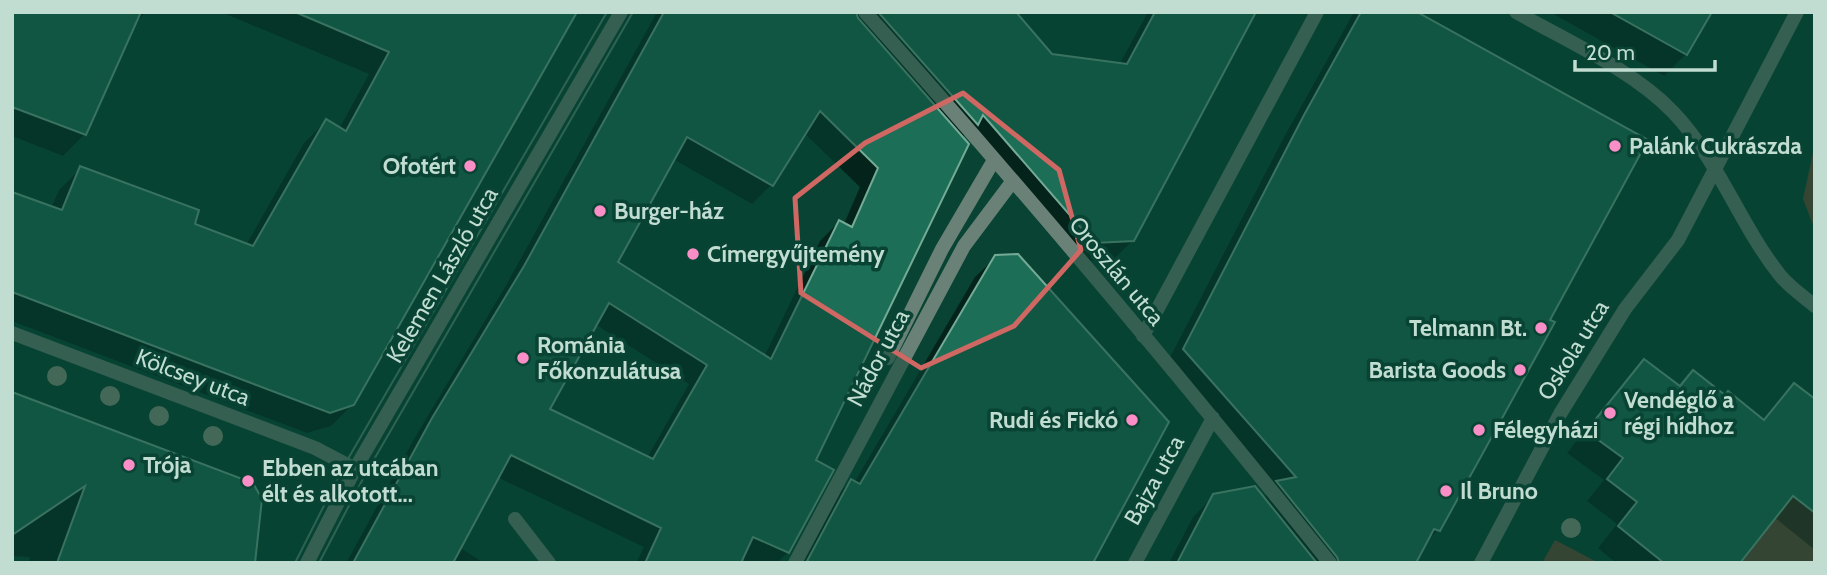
<svg xmlns="http://www.w3.org/2000/svg" width="1827" height="575" font-family="Cabin,sans-serif">
	<rect width="100%" height="100%" fill="#084333"/>
	<path fill="#6d4733" d="M1815,143V230L1803,199Z
		M1786,472L1815,513V563H1740Z
		M1555,540L1599,563H1542Z"/>
	<path fill="#0007" fill-rule="evenodd" d="M12,12H146L132,26L85,134L63,156L12,136Z
		M221,12H575L353,404L331,426L307,433L12,321V193L51,208L59,190L81,168L193,225L246,245L304,143L326,121L339,129L369,74Z
		M657,12H1013L1051,55L1119,65L1148,12H1255L1133,240L1114,259L1075,262L965,135L962,139L814,461L788,552L777,563H750L741,559L739,563H636L644,547L497,477L459,547L484,563H346L414,439L505,287ZM804,133L860,187L844,224L839,222L820,241L764,357L615,263L673,159L752,204L771,185ZM595,324L689,384L647,458L547,409Z
		M1354,12H1414L1547,320L1438,530L1424,544L1414,563H1169L1193,517L1214,496L1263,498L1270,490L1164,369L1284,137Z
		M1550,12H1710L1686,54L1664,76Z
		M996,257L1091,563H798L831,501L851,481L854,483L975,277Z
		M1644,362L1678,387L1693,372L1725,397L1762,420L1794,385L1815,402V550L1774,517L1737,563H1616L1598,548L1617,524L1587,501L1604,480L1567,453L1623,383Z
		M12,393L253,563H28L30,557L12,556Z"/>
	<path fill="#1d6e56" stroke="#75ab96" stroke-width="2" fill-rule="evenodd" d="M12,12H141L86,135L12,107Z
		M295,12H577L354,405L330,413L12,292V192L62,210L80,166L199,210L195,224L253,246L326,119L346,131L389,52Z
		M664,12H856L858,18L969,144L816,460L834,470L789,553L753,537L741,563H645L661,528L511,455L453,563H353L432,418L524,266ZM820,111L878,168L852,227L839,220L771,359L618,262L687,137L773,186ZM609,303L707,365L653,459L550,409Z
		M878,12H1016L1052,54L1127,64L1155,12H1256L1134,241L1094,243L983,115L978,125Z
		M1361,12H1417L1648,140L1550,320L1555,322L1440,531L1434,529L1416,563H1339L1337,557L1276,481L1296,477L1183,349L1304,115Z
		M1610,12H1712L1687,55Z
		M1018,254L1169,422L1093,563H812L807,561L851,479L860,484L995,255Z
		M1644,359L1680,386L1693,370L1725,395L1728,391L1764,420L1794,383L1815,399V513L1793,496L1740,563H1664L1618,526L1637,502L1607,479L1623,458L1586,431Z
		M12,392L253,483L262,499L255,563H57L85,486L12,535Z
		M1255,486L1317,563H1177L1213,494Z"/>
	<g fill="none" stroke-linecap="round" stroke-linejoin="round">
		<path stroke="#6a8177" stroke-width="14" d="M888,358L942,249L994,160
			M515,519L549,563"/>
		<path stroke="#6a8177" stroke-width="14" d="M865,12C1025,191 1180,376 1330,563
			M1516,12C1567,41 1633,70 1673,112C1718,159 1739,223 1779,274C1788,286 1803,296 1815,306
			M12,333L315,448L355,469
			M1143,336L1317,12
			M307,563L355,469L621,12
			M795,563L964,246L1012,182
			M1135,563L1213,418
			M1481,563L1560,414L1625,309L1678,240L1797,12"/>
		<path stroke="#5d897c" stroke-width="2" d="M295,563L345,464L607,12
			M319,563L365,475L633,12"/>
	</g>
	<g fill="#8f9684">
		<circle cx="57" cy="376" r="10"/>
		<circle cx="110" cy="396" r="10"/>
		<circle cx="159" cy="416" r="10"/>
		<circle cx="213" cy="436" r="10"/>
		<circle cx="1571" cy="528" r="10"/>
	</g>
	<path d="M0 0H1827V575H0ZM963,93L1059,170L1081,250L1014,326L921,368L801,293L795,198L865,143Z" fill="#084333" fill-opacity=".55" fill-rule="evenodd"/>
	<path fill="none" stroke="#cf6763" stroke-width="5" stroke-linejoin="round" d="M963,93L1059,170L1081,250L1014,326L921,368L801,293L795,198L865,143Z"/>
	<g fill="#fa8fc7" stroke="#084333" stroke-width="2.5">
		<circle cx="1615" cy="146" r="7"/>
		<circle cx="470" cy="166" r="7"/>
		<circle cx="600" cy="211" r="7"/>
		<circle cx="693" cy="254" r="7"/>
		<circle cx="1541" cy="328" r="7"/>
		<circle cx="523" cy="358" r="7"/>
		<circle cx="1520" cy="370" r="7"/>
		<circle cx="1610" cy="413" r="7"/>
		<circle cx="1132" cy="420" r="7"/>
		<circle cx="1479" cy="430" r="7"/>
		<circle cx="129" cy="465" r="7"/>
		<circle cx="248" cy="481" r="7"/>
		<circle cx="1446" cy="491" r="7"/>
	</g>
	<g text-anchor="middle" stroke-width="7" stroke-linejoin="round" paint-order="stroke">
		<g font-size="23" font-weight="bold" fill="#c1dcd1" stroke="#084333" text-anchor="start">
			<text x="1629" y="154">Palánk Cukrászda</text>
			<text x="456" y="174" text-anchor="end">Ofotért</text>
			<text x="614" y="219">Burger-ház</text>
			<text x="707" y="262">Címergyűjtemény</text>
			<text x="1527" y="336" text-anchor="end">Telmann Bt.</text>
			<text x="537" y="353">Románia<tspan x="537" dy="26">Főkonzulátusa</tspan></text>
			<text x="1506" y="378" text-anchor="end">Barista Goods</text>
			<text x="1624" y="408">Vendéglő a<tspan x="1624" dy="26">régi hídhoz</tspan></text>
			<text x="1118" y="428" text-anchor="end">Rudi és Fickó</text>
			<text x="1493" y="438">Félegyházi</text>
			<text x="143" y="473">Trója</text>
			<text x="262" y="476">Ebben az utcában<tspan x="262" dy="26">élt és alkotott...</tspan></text>
			<text x="1460" y="499">Il Bruno</text>
		</g>
		<g font-size="23" fill="#c1dcd1" stroke="#084333">
			<text transform="translate(1117 271) rotate(50)" y="8">Oroszlán utca</text>
			<text transform="translate(442 275) rotate(-60)" y="8">Kelemen László utca</text>
			<text transform="translate(1573 350) rotate(-58)" y="8">Oskola utca</text>
			<text transform="translate(878 358) rotate(-62)" y="8">Nádor utca</text>
			<text transform="translate(193 377) rotate(21)" y="8">Kölcsey utca</text>
			<text transform="translate(1154 480) rotate(-61)" y="8">Bajza utca</text>
		</g>
	</g>
	<rect width="1827" height="575" fill="none" stroke="#c1dcd1" stroke-width="28"/>
	<path d="M1575 60v10h140v-10" fill="none" stroke="#c1dcd1" stroke-width="3.5"/>
	<text x="1586" y="60" font-size="21" fill="#c1dcd1" stroke="#084333" stroke-width="5" paint-order="stroke">20 m</text>
</svg>
